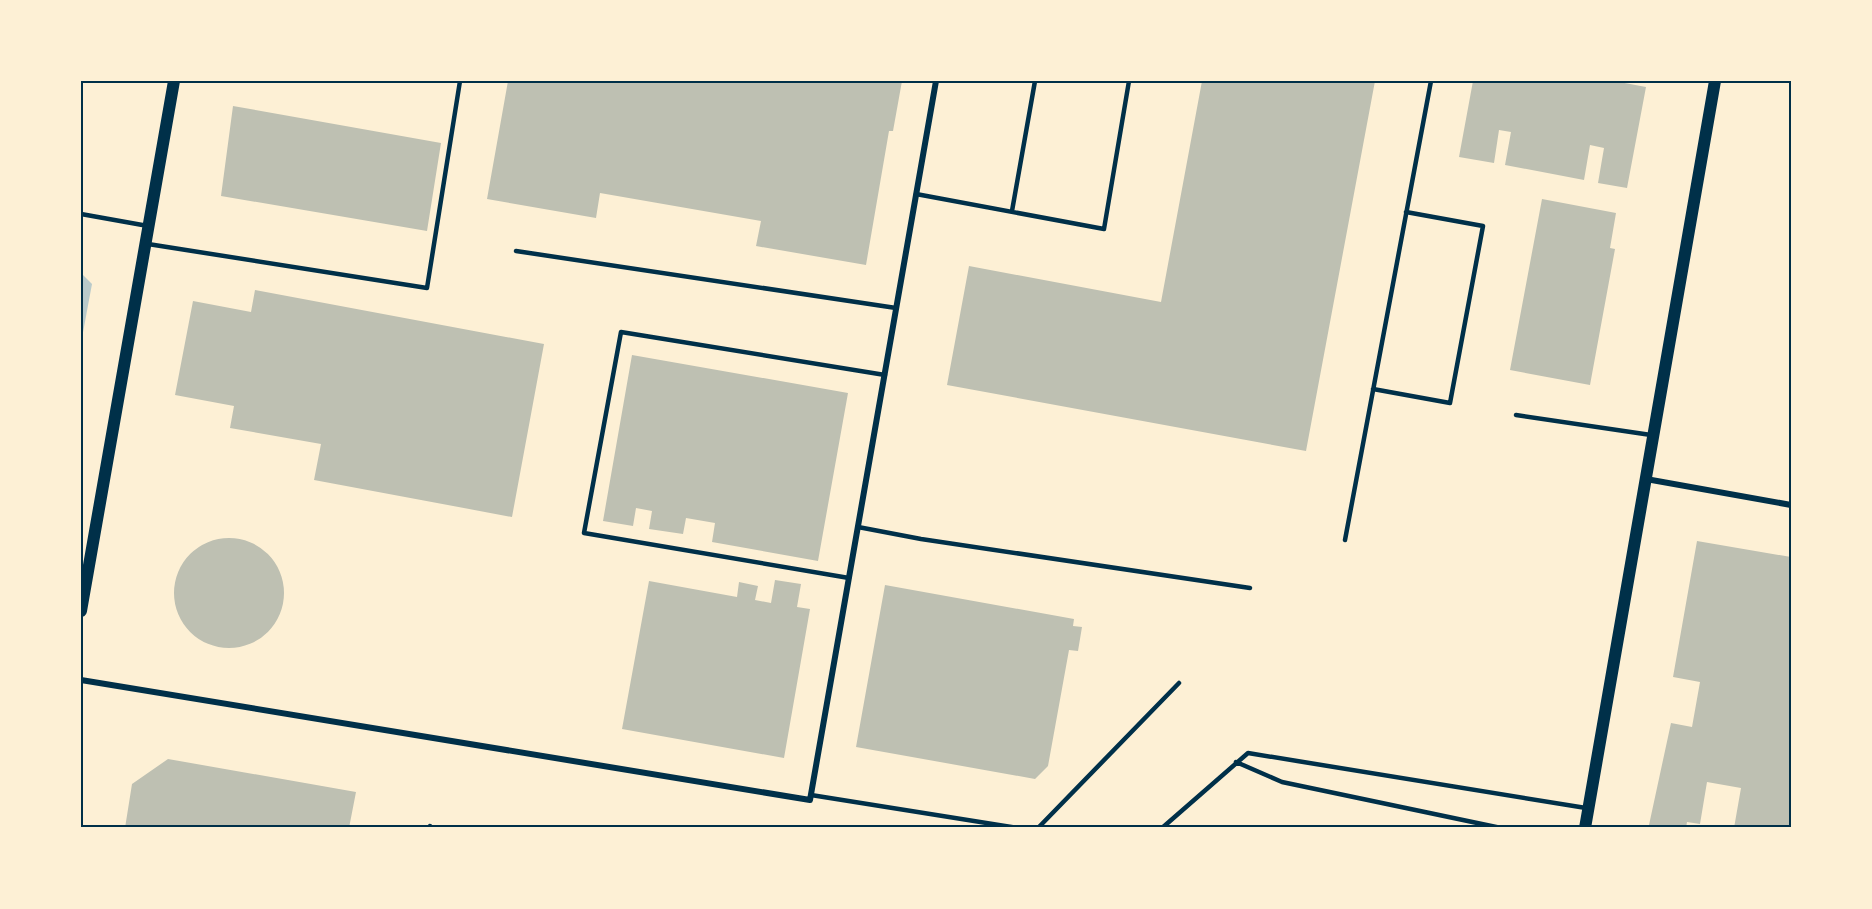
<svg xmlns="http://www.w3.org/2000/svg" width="1872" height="909" font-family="'Work Sans',sans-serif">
	<rect width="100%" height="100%" fill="#fdf0d5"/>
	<path fill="#b9caca" d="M81,273L92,284L81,343Z"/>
	<path fill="#bec0b2" d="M508,81H902L893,131H889L866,265L756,246L761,221L600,193L596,218L487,199Z
		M1202,81H1375L1306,451L947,385L969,266L1161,302Z
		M1473,81H1614L1646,87L1627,188L1598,183L1604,148L1590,145L1584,180L1505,165L1511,132L1499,130L1494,163L1459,157Z
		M233,106L441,143L427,231L221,196Z
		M1542,199L1616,213L1610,248L1615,249L1590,385L1510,370Z
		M255,290L544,344L512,517L314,480L321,444L230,428L234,406L175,395L193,301L251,312Z
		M632,355L848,393L818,561L712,542L715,523L686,518L683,534L649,529L652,511L636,508L633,526L603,521Z
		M174 593a55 55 0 1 1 110 0a55 55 0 1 1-110 0Z
		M1697,541L1791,557V828H1734L1741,788L1707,782L1700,824L1687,822L1686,828L1649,825L1671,723L1692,727L1700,682L1673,677Z
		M775,580L801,584L797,607L810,609L784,758L622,729L649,581L737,597L739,582L758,586L755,600L771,603Z
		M885,585L1074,619L1073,626L1082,627L1078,651L1069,650L1048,766L1035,779L856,747Z
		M168,759L356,792L349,828H125L132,784Z"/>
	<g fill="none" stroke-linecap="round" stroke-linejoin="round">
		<path stroke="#003049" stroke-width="4.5" d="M916,194L1104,229L1129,81
			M1012,211L1035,81
			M81,214L148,226
			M148,244L427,288L460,81
			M516,251L896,308
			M1373,389L1450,403L1483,226L1406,212
			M1516,415L1651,435
			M858,527L921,539L1250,588
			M1345,540L1431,81
			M849,578L584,533L621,332L885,375
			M1236,762L1282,782L1501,828
			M811,795L1018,828
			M429,828L430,826
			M1038,828L1179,683
			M1162,828L1248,753L1586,808"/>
		<path stroke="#003049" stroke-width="6" d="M1646,479L1791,505
			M81,680L810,800L936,81"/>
		<path stroke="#003049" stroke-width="12" d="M81,611L174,81
			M1585,828L1715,81"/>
	</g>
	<rect width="1872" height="909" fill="none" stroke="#fdf0d5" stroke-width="165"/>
	<rect x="82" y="82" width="1708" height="744" fill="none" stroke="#003049" stroke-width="2"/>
</svg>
